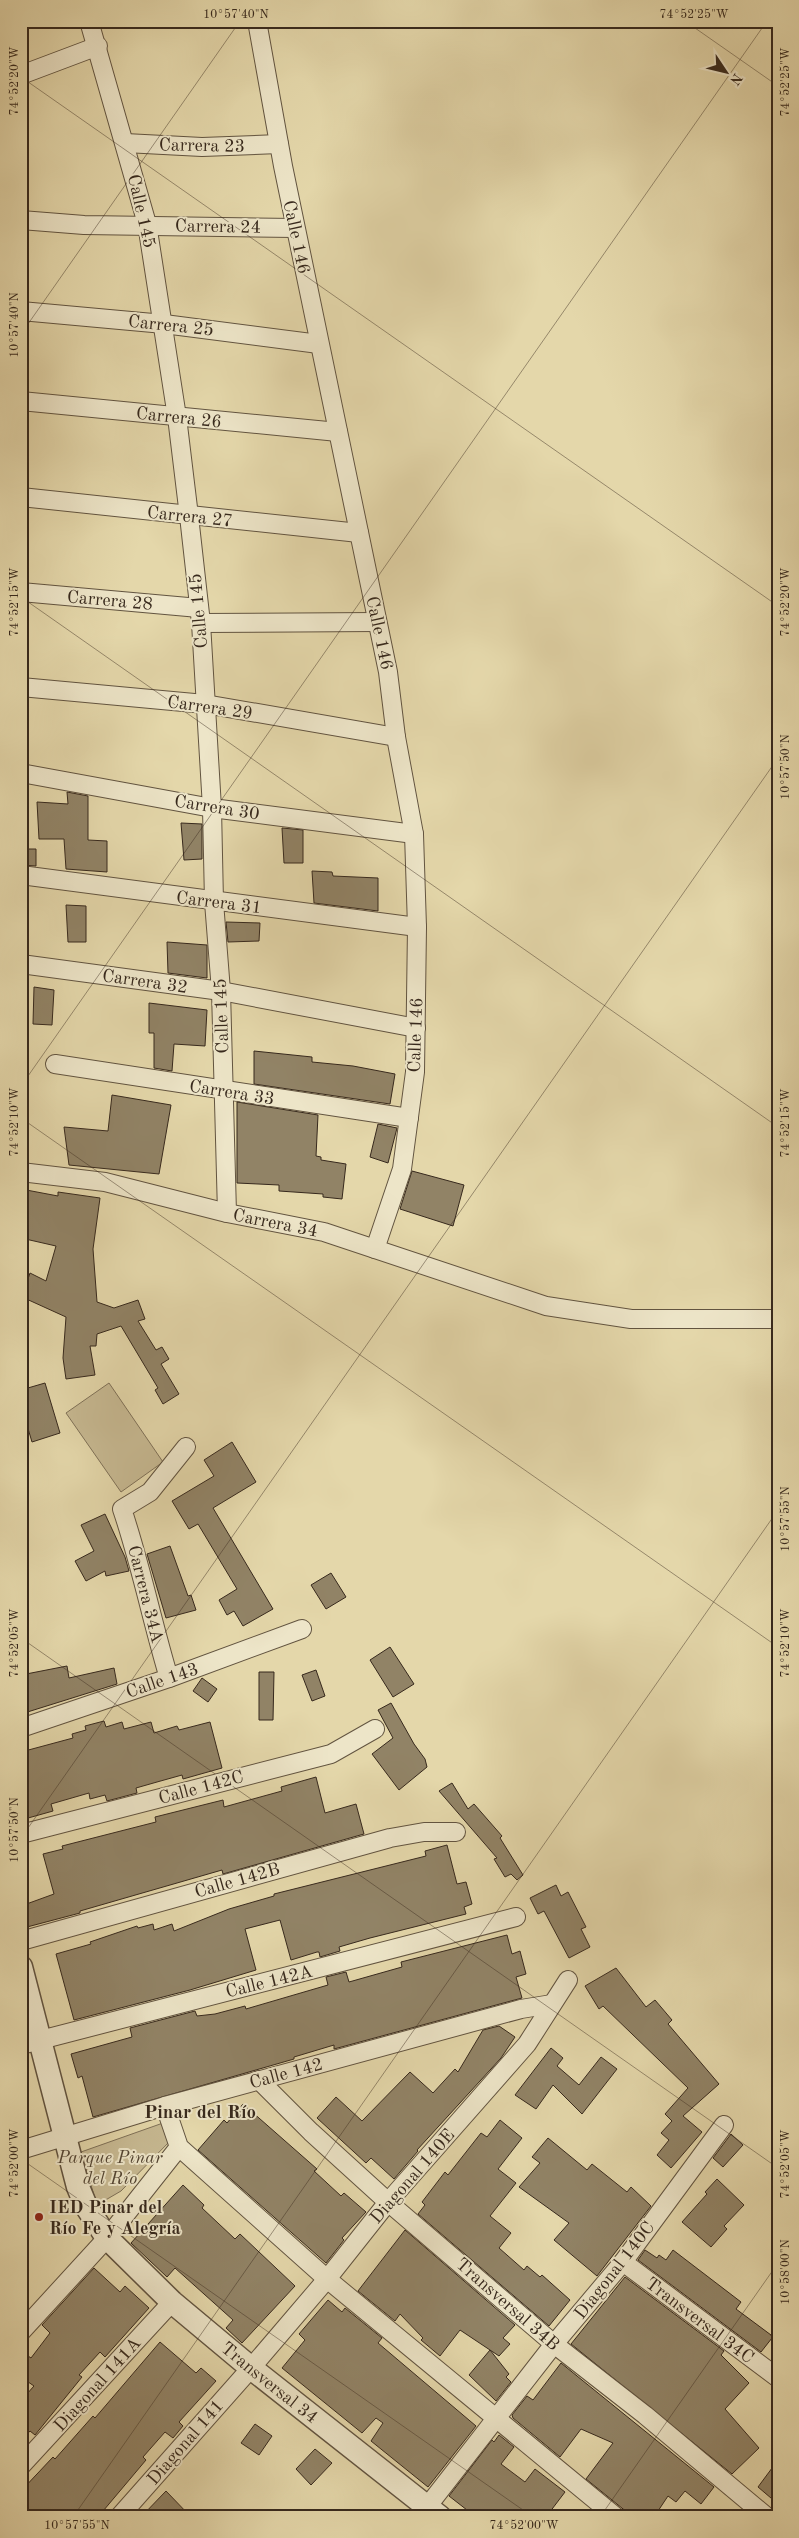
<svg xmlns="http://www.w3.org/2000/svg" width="799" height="2538" font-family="'Old Standard TT',serif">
	<rect width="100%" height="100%" fill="#e4d7aa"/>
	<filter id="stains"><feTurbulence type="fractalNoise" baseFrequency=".004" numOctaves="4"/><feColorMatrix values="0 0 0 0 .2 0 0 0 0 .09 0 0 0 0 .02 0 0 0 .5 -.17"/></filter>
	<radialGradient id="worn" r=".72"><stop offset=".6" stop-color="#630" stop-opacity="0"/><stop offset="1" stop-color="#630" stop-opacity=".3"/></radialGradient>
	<path fill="#c7b992" stroke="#7f7158" d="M109,1383L163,1462L121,1492L66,1413Z
		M163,2123L172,2139L121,2191L97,2205L81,2152Z"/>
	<path fill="#918366" stroke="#37291d" d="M67,792L88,796V840L107,841V872L66,869L64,839H39L37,802L68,804Z
		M181,823L202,824V859L184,860Z
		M282,828L303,830V863H284Z
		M21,849H36V866L21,865Z
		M312,871L332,872L333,876L378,878V911L314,903Z
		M66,905L86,906V942H68Z
		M226,922L260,923L259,941L228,942Z
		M167,942L207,945V978L168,973Z
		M34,987L54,990L52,1025L33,1024Z
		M149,1003L207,1010L205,1046L174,1044L172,1071L154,1068V1033H149Z
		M254,1051L312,1057V1062L353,1066L395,1074L390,1104L254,1084Z
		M112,1095L171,1105L159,1174L69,1165L64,1127L108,1131Z
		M237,1102L318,1115L316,1156L321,1157V1160L346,1164L342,1199L323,1197V1194L279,1191V1185L237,1183Z
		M378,1124L397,1128L388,1163L370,1157Z
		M412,1171L464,1185L453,1226L400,1209Z
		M21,1189L58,1196V1192L100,1198L93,1249L97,1302L114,1308L138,1300L145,1319L138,1321L156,1350L162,1347L169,1359L161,1364L179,1394L163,1404L155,1390L158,1388L121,1326L97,1334L96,1346H90L95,1375L66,1379L63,1358L66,1317L22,1297L30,1273L46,1281L56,1246L21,1238Z
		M45,1383L60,1433L32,1442L21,1405V1390Z
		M232,1442L256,1482L213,1508L273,1609L243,1626L234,1611L227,1615L219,1600L237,1589L198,1524L189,1529L172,1501L214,1476L204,1460Z
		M105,1514L125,1557L129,1571L106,1576L105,1571L86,1581L75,1561L94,1551L81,1525Z
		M170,1546L188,1596L191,1595L196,1610L166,1618L147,1554Z
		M331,1573L346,1597L326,1609L311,1585Z
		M390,1647L414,1684L393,1697L370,1660Z
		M67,1666L69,1678L114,1668L117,1684L21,1714V1675Z
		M316,1670L325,1696L312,1701L302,1675Z
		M259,1672H274L273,1720H259Z
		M202,1678L217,1689L208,1702L193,1691Z
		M391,1703L414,1744L425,1759L427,1767L399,1790L372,1754L393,1738L378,1710Z
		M104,1721L106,1727L122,1722L124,1729L151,1722L154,1733L177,1726L179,1730L210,1722L222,1768L183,1779L182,1775L157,1782L136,1788L137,1793L107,1801L105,1795L90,1799L89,1793L51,1804L53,1811L21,1820V1752L73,1738L72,1734L86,1730L85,1726Z
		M316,1777L325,1813L356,1804L364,1834L223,1874L222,1870L80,1911V1913L27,1927L21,1906L54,1894L43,1854L63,1849L62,1846L156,1822L155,1817L223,1800L224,1807L282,1791L281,1787Z
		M452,1783L468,1809L474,1804L502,1836L500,1838L523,1875L517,1880L511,1874L505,1877L494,1859L497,1858L439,1791Z
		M447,1845L457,1884L466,1882L472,1904L464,1907L466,1914L370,1938L339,1947L340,1951L320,1957L319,1952H317L291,1960L280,1920L245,1929L256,1970L190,1990L74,2020L56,1954L91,1944L90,1942L137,1926L138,1928L153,1924L154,1930L172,1924L174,1931L229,1909L274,1896V1894L426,1856L425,1851Z
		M556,1885L561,1896L568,1892L586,1927L581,1929L590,1947L569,1958L544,1911L538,1914L530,1898Z
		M507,1935L512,1954L520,1951L526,1974L516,1977L522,1998L334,2049V2045L294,2057V2059L93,2117L82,2076L78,2078L71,2054L132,2037L130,2028L195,2011L197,2016L215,2014L245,2006L246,2009L328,1985L326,1977L346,1972L349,1982L402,1967L401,1962Z
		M616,1968L646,2007L655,2000L672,2020L668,2024L719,2084L683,2116L702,2132L671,2168L657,2155L669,2140L661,2133L672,2121L665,2114L688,2088L603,2006L599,2009L585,1986Z
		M499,2026L515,2037L501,2058L417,2150L418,2151L394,2179L371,2158L366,2163L317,2118L336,2097L362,2121L410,2072L433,2093L455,2069L458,2072L483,2030Z
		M551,2048L563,2058L557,2066L579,2085L601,2057L617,2069L582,2114L553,2085L536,2109L515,2095Z
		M243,2104L317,2169L314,2171L341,2196L344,2193L366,2212L342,2238L344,2240L326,2263L198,2150L224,2120L227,2123Z
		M500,2120L522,2138L498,2169L516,2183L490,2216L511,2233L499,2248L524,2270L527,2266L540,2277L542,2275L570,2300L549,2326L418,2214L425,2205L422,2202L445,2172L448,2175L481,2133L487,2137Z
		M731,2134L743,2145L723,2167L713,2158Z
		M548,2138L587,2170L592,2164L627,2192L631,2187L651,2206L597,2276L554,2240L569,2223L519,2187L540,2163L532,2157Z
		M717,2179L744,2205L724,2226L727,2229L711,2247L682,2222L707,2194L705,2192Z
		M183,2185L204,2205L202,2208L235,2239L240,2234L295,2286L242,2343L226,2328L233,2320L175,2268L167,2277L131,2243Z
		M405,2230L515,2325L503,2338L510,2344L499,2356L460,2330L440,2356L421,2340L423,2338L400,2314L395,2321L358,2291Z
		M645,2250L657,2258L659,2255L666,2260L673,2250L741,2302L736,2309L771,2335L772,2338L761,2352L638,2260Z
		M94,2268L120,2292L125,2286L149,2308L105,2357L100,2352L79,2375L82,2377L35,2435L30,2431L21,2441V2405L29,2397L26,2395L34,2386L21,2377V2351L31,2358L50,2333L42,2325Z
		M625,2277L724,2351L721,2355L749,2383L725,2409L759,2448L732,2474L571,2344Z
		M328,2300L342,2312L345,2308L382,2338L378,2343L476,2426L428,2487L371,2441L383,2423L376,2418L362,2433L282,2368L305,2340L299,2334Z
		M160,2342L196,2373L201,2368L216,2381L179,2422L183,2426L173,2438L165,2432L143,2457L146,2460L98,2517H57L50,2511L45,2517H40L32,2510L26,2517H21V2491L53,2457L55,2459L93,2416L95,2418Z
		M490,2350L509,2374L506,2377L511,2382L496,2401L469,2375Z
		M561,2363L714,2487L701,2504L685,2491L676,2502L668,2496L654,2517H633L586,2479L613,2443L581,2429L560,2457L513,2418L512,2415L527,2396L533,2400Z
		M255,2424L272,2436L259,2455L241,2443Z
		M499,2435L514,2447L501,2464L525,2482L535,2469L565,2492L546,2517H476L449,2496L492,2440L494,2442Z
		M315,2449L332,2463L311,2485L296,2469Z
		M778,2460V2504L758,2487Z
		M166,2491L191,2517H141Z"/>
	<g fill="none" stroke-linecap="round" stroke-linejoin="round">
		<g stroke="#625440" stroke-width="20">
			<g id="minor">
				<path d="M89,21L147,224L177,417L189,516L201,623L212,808L214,902L221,991L227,1213"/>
				<path d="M257,21L283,166L388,672L396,737L414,834L417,927L415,1072L402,1169L375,1249"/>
				<path d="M21,75L98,46"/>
				<path d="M125,143L202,147L279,144"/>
				<path d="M21,220L84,225L295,228"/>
				<path d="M21,311L164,324L319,344"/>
				<path d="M21,401L338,432"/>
				<path d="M21,497L359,533"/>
				<path d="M21,592L199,608"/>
				<path d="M201,623L377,622"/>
				<path d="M21,687L205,704L396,737"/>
				<path d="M21,773L212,808L414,834"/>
				<path d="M21,875L417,927"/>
				<path d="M21,964L221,991L416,1028"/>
				<path d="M55,1064L409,1118"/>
				<path id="s1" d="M21,1172L105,1182L227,1213L324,1232L546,1306L631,1319H778"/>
				<path d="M169,1678C152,1622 141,1565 122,1509L150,1492L186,1447"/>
				<path d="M21,1728L169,1678L302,1629"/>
				<path d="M21,1834L331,1754L375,1729"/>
				<path d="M21,1941L390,1838L424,1832H456"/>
				<path d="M21,2045L516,1917"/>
				<path d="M259,2080L311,2132L388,2202L554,2344L645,2415L767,2517"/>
				<path d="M165,2106L179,2147L327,2279L616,2517"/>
				<path d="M21,2150L165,2106L521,2009L552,2004"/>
				<path d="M623,2262L778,2378"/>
				<path d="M21,2332L107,2238L179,2147"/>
				<path d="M21,2466L172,2302"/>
				<path d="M427,2507L554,2344L623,2262L724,2125"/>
				<path d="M119,2517L251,2368L327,2279L388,2202L527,2044L568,1980"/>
			</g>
		</g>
		<g stroke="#625440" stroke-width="25">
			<g id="tertiary">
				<path id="s2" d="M21,1967L78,2187L86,2206L107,2238L172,2302L251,2368L440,2517"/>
			</g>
		</g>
		<use href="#minor" stroke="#ede5c8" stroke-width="18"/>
		<use href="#tertiary" stroke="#ede5c8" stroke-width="22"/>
	</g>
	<path fill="none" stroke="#37291d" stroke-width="1" stroke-opacity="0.45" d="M685,21L778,86M21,77L778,606M21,334L240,21M21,597L778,1127M21,1086L767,21M21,1118L778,1647M21,1638L778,2168M21,1838L778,758M21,2159L533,2517M73,2517L778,1510M600,2517L778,2263"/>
	<circle fill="#8f2418" stroke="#ede5c8" stroke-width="2" cx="39" cy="2217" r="5"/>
	<g text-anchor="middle" stroke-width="4" stroke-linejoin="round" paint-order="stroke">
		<g font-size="18" fill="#37291d" stroke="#ede5c8">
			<text transform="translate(202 145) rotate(1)" y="6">Carrera 23</text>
			<text transform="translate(142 211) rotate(77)" y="6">Calle 145</text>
			<text transform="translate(218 226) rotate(1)" y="6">Carrera 24</text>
			<text transform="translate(297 237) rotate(78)" y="6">Calle 146</text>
			<text transform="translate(171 325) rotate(6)" y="6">Carrera 25</text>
			<text transform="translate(179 417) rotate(6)" y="6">Carrera 26</text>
			<text transform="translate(190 516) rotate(6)" y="6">Carrera 27</text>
			<text transform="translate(110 600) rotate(5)" y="6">Carrera 28</text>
			<text transform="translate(198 611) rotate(-95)" y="6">Calle 145</text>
			<text transform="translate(380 633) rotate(78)" y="6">Calle 146</text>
			<text transform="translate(210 707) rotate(8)" y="6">Carrera 29</text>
			<text transform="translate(217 807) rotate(9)" y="6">Carrera 30</text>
			<text transform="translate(219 902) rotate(7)" y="6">Carrera 31</text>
			<text transform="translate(145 981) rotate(8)" y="6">Carrera 32</text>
			<text transform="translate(221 1016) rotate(-92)" y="6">Calle 145</text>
			<text transform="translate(415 1035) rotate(-88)" y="6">Calle 146</text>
			<text transform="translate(232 1092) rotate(9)" y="6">Carrera 33</text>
			<text dy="6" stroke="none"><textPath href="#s1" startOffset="260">Carrera 34</textPath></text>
			<text transform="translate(146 1594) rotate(76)" y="6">Carrera 34A</text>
			<text transform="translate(162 1680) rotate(-19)" y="6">Calle 143</text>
			<text transform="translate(201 1787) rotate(-15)" y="6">Calle 142C</text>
			<text transform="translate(237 1880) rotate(-16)" y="6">Calle 142B</text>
			<text transform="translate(269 1981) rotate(-14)" y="6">Calle 142A</text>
			<text transform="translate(286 2073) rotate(-15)" y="6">Calle 142</text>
			<text transform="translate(412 2176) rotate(-49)" y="6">Diagonal 140E</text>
			<text transform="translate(614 2270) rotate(-52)" y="6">Diagonal 140C</text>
			<text transform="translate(508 2304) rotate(41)" y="6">Transversal 34B</text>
			<text transform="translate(700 2320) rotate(37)" y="6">Transversal 34C</text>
			<text dy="6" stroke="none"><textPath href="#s2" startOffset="504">Transversal 34</textPath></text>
			<text transform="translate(97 2384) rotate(-48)" y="6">Diagonal 141A</text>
			<text transform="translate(185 2442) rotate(-49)" y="6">Diagonal 141</text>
		</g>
		<g font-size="18" font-style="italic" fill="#544634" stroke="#ede5c8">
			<text x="110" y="2163">Parque Pinar<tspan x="110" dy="21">del Río</tspan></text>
		</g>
		<g font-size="18" font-weight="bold" fill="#37291d" stroke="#ede5c8" text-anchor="start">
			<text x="49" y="2213">IED Pinar del<tspan x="49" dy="21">Río Fe y Alegría</tspan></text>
		</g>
		<g font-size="19" font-weight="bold" fill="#37291d" stroke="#ede5c8">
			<text x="200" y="2118">Pinar del Río</text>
		</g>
	</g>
	<rect width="799" height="2538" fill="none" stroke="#e4d7aa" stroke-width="55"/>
	<g transform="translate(726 72) rotate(125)" stroke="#ede5c8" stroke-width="4" paint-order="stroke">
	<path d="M0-4L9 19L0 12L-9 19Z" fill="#37291d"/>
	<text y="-8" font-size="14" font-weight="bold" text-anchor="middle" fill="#37291d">N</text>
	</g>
	<rect x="28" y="28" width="744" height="2482" fill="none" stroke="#37291d" stroke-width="2"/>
	<g font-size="12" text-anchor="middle" fill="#37291d">
		<text x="236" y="18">10°57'40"N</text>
		<text x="694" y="18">74°52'25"W</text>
		<text transform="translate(14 81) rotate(-90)" y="4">74°52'20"W</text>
		<text transform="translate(785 82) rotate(-90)" y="4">74°52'25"W</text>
		<text transform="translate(14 325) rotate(-90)" y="4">10°57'40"N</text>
		<text transform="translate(14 602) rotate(-90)" y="4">74°52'15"W</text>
		<text transform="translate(785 602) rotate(-90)" y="4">74°52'20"W</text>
		<text transform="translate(785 767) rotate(-90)" y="4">10°57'50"N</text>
		<text transform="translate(14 1122) rotate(-90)" y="4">74°52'10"W</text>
		<text transform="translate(785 1123) rotate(-90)" y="4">74°52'15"W</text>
		<text transform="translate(785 1519) rotate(-90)" y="4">10°57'55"N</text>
		<text transform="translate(14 1643) rotate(-90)" y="4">74°52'05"W</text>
		<text transform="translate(785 1643) rotate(-90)" y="4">74°52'10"W</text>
		<text transform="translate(14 1830) rotate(-90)" y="4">10°57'50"N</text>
		<text transform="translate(14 2163) rotate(-90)" y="4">74°52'00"W</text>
		<text transform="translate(785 2164) rotate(-90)" y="4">74°52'05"W</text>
		<text transform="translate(785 2272) rotate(-90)" y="4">10°58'00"N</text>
		<text x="77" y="2529">10°57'55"N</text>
		<text x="524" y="2529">74°52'00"W</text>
	</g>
	<rect width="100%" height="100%" filter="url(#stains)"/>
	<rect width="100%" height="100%" fill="url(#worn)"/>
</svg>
